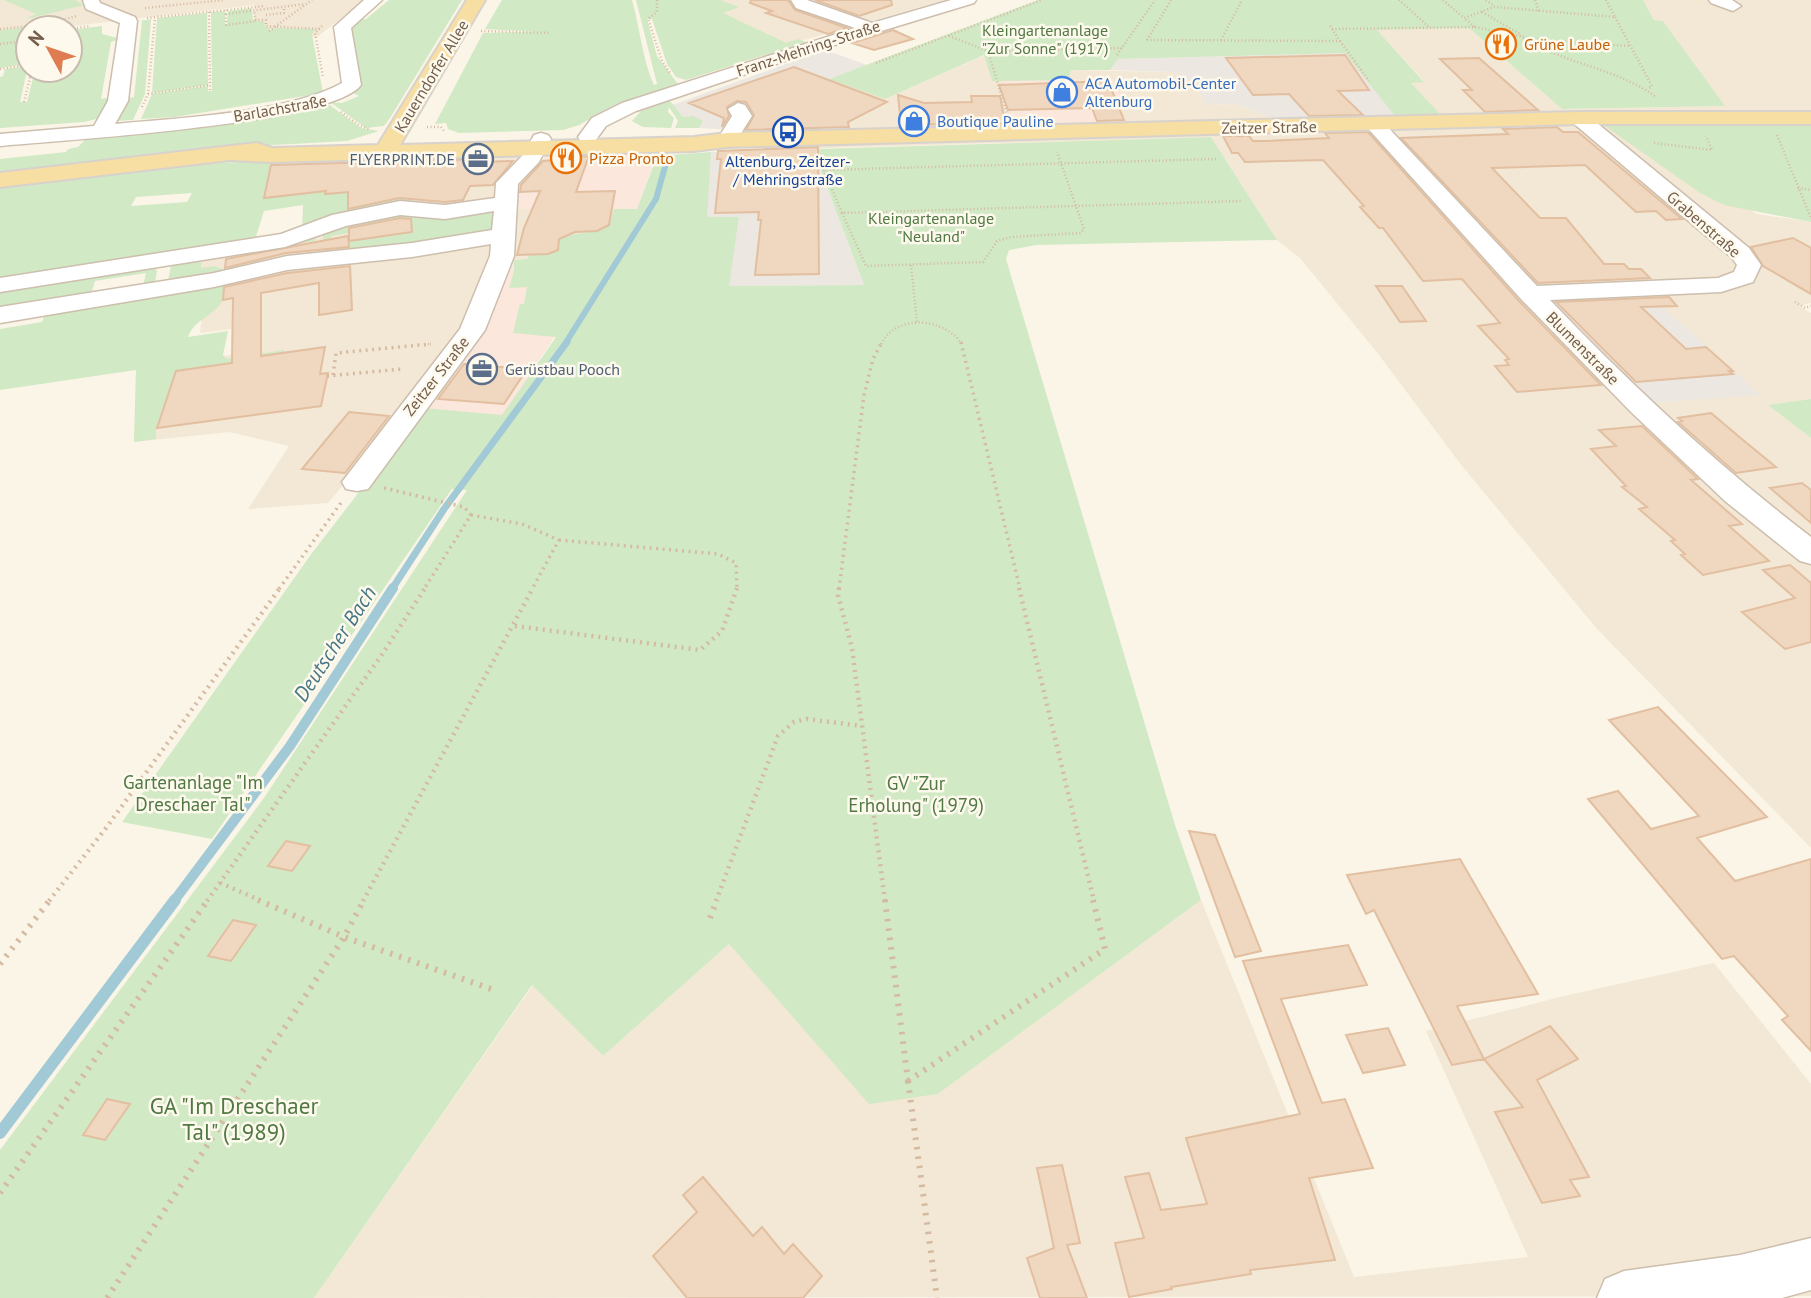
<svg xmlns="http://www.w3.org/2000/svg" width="1811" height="1298" font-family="'PT Sans',sans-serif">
	<rect width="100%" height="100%" fill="#fbf5e7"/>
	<path fill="#f3e8d5" d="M0,0H365L317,37L253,35L254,5L56,28H28V31L0,34Z
		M718,0H945L787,45L719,12Z
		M1643,0H1811V125L1741,123L1606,126L1757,214L1811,222V303L1799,306L1811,313V399L1768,405L1811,438V848L1598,630L1462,466L1379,355L1300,258L1277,240L1211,137L763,150L765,102L829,79L885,99L985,55L992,81L1067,80L1071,70L1172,72L1191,81L1207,105L1236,104L1273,119L1439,113L1410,82L1424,81L1377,30L1469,28L1562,109L1724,106L1663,21L1654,20Z
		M522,154L512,209H637L608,256L512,260L427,383L328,503L248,509L289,446L229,432L134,442L136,370L231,355L232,329L200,333L203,307L180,259L297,240L372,187L234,204L236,162Z
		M1201,900L1354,1277L1528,1257L1426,1031L1564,996L1714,963L1811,1084V1296L314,1298L533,985L603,1056L729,944L869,1103L938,1094Z"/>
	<path fill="#fbe7db" d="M1113,79L1125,103L1090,104L1096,122L1014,125L1002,80Z
		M657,153L637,209H512L518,181L532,166L550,154Z
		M608,256L502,416L424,408L512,260Z"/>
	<path fill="#ece7e0" d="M825,50L867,65L765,102L763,132L699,128L703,121L683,117L672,105Z
		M1346,53L1394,115L1273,119L1236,104L1207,105L1191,81L1172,72L1110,70L1118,59Z
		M819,149L821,171L864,285L728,286L739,217L706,218L711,152Z
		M1646,292L1761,395L1650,403L1545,298Z"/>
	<path fill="#d1e9c5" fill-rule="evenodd" d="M4,0H75L84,5L31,18H27L36,14Z
		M389,0H462L390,118L384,126L366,128L330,102L342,103L359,96L351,92L357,86L348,26L357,19H366Z
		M502,0H632C640,28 642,59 654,85L657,84L636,0H720L739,7L723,13L786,43L798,39L806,42L686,80L676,77L667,64L652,19H647L657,56L678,84L615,105L579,125L563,130L459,133L448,129L446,123L435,124L483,33L536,32L485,29Z
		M1038,0H1643L1654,20L1663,21L1725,106L1562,109L1469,28L1377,30L1424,82L1411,83L1440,114L1394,115L1345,53L1118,59L1110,70H1071L1068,80L992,81L984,55L885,99L829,79Z
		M252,8L253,21H264L265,27H271L267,31L276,28L315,29L312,35L323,93L175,117L141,119L152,94L208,86V91H212L211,12L225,11V25L227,24L228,11Z
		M207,13L208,85L152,93L157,18Z
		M151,19L145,94L133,120L114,121L125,99L134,97L142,21L134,22Z
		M102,26V34L121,39L111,42L101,99L113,97L98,122L96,119L84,122L0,128V77L3,76L5,69L28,66L20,102H27L35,70H70V30Z
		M28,27L24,41H27L28,36V64L0,68V30Z
		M670,101L683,117L693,116L703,121L699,128H675L678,121L669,107L668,112L674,118L671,128L643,127L632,121L641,111Z
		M327,103L361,128L379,131L347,141L217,148L0,174V159L66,152L68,149L78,147L89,136L220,124L303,112V109Z
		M1741,123L1811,125V222L1724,205L1700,193L1605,126Z
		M1211,137L1277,240L1036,245L1009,250L1006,259L1175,825L1201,900L938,1094L869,1104L729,944L603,1056L532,985L314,1298H0V1150L264,798L467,490L452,489L212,839L122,822L312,553L424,408L502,415L556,337L513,333L520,304H524L527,287L509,288L514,271V260L528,259L529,255L548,254L558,250L559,239C576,232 592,233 609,226L614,209H637L657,156L711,152L707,217H739L729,286L864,285L821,171L819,149Z
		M326,157L337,162L271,164L264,198L326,190L325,193L338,189H424L408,203L302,232L303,205L264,211L254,243L0,283V184L167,166ZM192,193L187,202L131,206L136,197Z
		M403,211H497L492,229L479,235L349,255V241L365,239L349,233L331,236L329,257L251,265L249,251L201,259V268L215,266L224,270L223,274L173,282L168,280L171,266L177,262L315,236V241L256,251V261L261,260V263L323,253V229Z
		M142,264L157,270L155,283L140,290L0,313V287ZM146,273L143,286L91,294L95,281Z
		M224,282C224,287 225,295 223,299C216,316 194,319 188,337L228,331L223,355L227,359L284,350L285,356L176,371L169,391L278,390L163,406L156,428V439L134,442L136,370L0,390V329L42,322L46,310Z
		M1811,399V438L1768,405Z"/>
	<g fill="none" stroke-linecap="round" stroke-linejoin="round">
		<path stroke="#a2cad6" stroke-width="6" d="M565,344L656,199L668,156"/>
		<path stroke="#a2cad6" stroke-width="7" d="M392,589L444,509L567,342"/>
		<path stroke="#a2cad6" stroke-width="10" d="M174,901L290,746L393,588"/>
		<path stroke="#a2cad6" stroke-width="12" d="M0,1133L175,900"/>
	</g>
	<path fill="#f0d7bf" stroke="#e2bfa0" stroke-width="2" d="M751,0H788L795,10L847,28L828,34L766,13L772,11L750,3Z
		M815,0H891L892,5L859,16Z
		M893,30L913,39L874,50L852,43Z
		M1345,55L1369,90L1338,91L1363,115L1309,116L1289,94L1253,95L1226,58Z
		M1479,58L1538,110L1485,112L1463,90H1472L1440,59Z
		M794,67L887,102L848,122L849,127L746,130L754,115L746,102L737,101L727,107L729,116L722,127L724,118L689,103Z
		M1108,81L1124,120L1097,121L1092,108L1008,110L999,85Z
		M898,95L924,103L972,102L971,96H1000L1005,123L901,125Z
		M1557,127L1563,132H1578L1682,219L1666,220L1656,211L1636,212L1585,165L1492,168L1540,218H1566L1604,264H1624L1629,269H1641L1650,278L1538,283L1401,138L1508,134L1503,129Z
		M1368,132L1519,301L1601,385L1517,392L1495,366L1509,365L1505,360L1509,359L1478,326L1500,323L1462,279L1423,281L1383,228H1379L1360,207L1364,206L1323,160L1245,162L1238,153H1232L1223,136H1249L1253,141H1265L1329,138L1325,133Z
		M818,147L819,274L755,275L761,220H758L759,212L715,213L721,159H717L718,151Z
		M589,156L576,192L615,191L609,225L597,231L575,232L559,239L558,250L548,254L517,255L524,228L540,191L520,192L521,185L543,161L554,160L555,157Z
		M481,159L480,162L513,161L493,185L470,186L463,200L445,202L399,198L348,209V192L325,194L326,191L264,198L271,165Z
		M400,218L411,219L412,232L349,241V228Z
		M348,236L349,247L286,253L225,268L226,259Z
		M1793,238L1811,248V294L1763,266L1751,247Z
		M350,266L352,310L319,315V283L261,293V356L325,347L320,374L328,373L321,406L157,428L176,371L232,363L233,298L223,300L224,287L287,273Z
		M1376,286H1402L1426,321L1400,322Z
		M1669,297L1677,306L1641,307L1686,349L1706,347L1733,371H1729L1733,374L1636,382L1556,302Z
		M464,364L527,369L504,404L438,399Z
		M349,412L389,416L345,473L302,469Z
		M1711,413L1743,440L1776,467L1736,473L1678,422L1682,421L1678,418Z
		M1642,426L1698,479L1691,480L1742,524L1729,526L1769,561L1703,575L1681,555L1685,554L1671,541L1675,540L1639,509L1647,507L1622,487L1626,486L1591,449L1616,446L1599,430Z
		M1802,483L1811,490V523L1770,488Z
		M1790,565L1811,583V642L1785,649L1742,612L1795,598L1763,570Z
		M1658,707L1767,817L1697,838L1735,881L1811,859V1051L1782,1020L1788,1016L1734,956L1722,959L1588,799L1618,791L1651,829L1699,816L1609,720Z
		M1189,831L1215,835L1261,951L1235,957Z
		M286,841L310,846L292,871L268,866Z
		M1460,859L1538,994L1457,1006L1484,1059L1452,1065L1374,910L1366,914L1347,875Z
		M233,920L256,925L231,961L208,956Z
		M1348,945L1367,985L1281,999L1322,1103L1345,1099L1373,1168L1309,1178L1335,1260L1250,1270L1251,1274L1171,1287L1172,1289L1129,1297L1115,1243L1144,1238L1125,1177L1149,1173L1161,1210L1207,1204L1186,1138L1300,1114L1243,961Z
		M1550,1026L1578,1059L1537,1080L1589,1177L1570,1180L1580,1196L1542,1203L1495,1112L1523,1107L1484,1059Z
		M1388,1028L1405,1065L1363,1073L1346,1035Z
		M107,1099L130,1104L105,1140L83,1135Z
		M1062,1165L1080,1243L1067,1245L1087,1298H1040L1027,1258L1054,1248L1037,1168Z
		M703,1177L753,1236L762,1227L784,1254L793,1244L822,1276L803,1298H687L653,1256L697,1212L683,1195Z"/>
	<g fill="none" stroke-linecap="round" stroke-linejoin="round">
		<g stroke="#cdbead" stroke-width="3">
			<path id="minor" d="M83,0H99L100,3L135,17L137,21L128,101L115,124C179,118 288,113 342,83L334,27L364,0H382L351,28L361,85C331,125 60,140 0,146V134L94,126L108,101L120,23L86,9Z
				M791,0H807L872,23L951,0H976L974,3L815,51L636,111L606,126L595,141H581L578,137L592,118L622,103L855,28L796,8Z
				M1709,0H1732L1741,6L1733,11L1711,3Z
				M738,103L745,105L752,116L734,144H720L717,140L732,116L728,109Z
				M1579,112L1586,114L1749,248L1761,265L1753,282L1721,292L1550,300C1632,386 1717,465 1811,537V564L1800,561L1725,501L1631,412L1521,299L1364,124L1374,118L1381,120L1537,286L1718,278L1734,272L1737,265L1732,258L1572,122L1569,118L1572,114Z
				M541,133L548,135L551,139L539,162L518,184L514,256L485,330L368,489L357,491L346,489L342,482L460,329L490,256L491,244L412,257L287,270L214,287L0,323V307L214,273L287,256L412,243L492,230L494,211L445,219L400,215L346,226L285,247L0,292V278L281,234L332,215L400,201L445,205L495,198L496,183L523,155L534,135Z
				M1811,1238V1290L1782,1298H1597L1605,1279L1624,1271L1740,1255Z"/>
		</g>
		<g stroke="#d8d2cd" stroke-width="4">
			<path id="major" d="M467,0H485L400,145L694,137L727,133L1579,112H1811V124H1579L727,147L694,151L272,162L230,160L0,187V173L257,143L272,148L378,145Z"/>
		</g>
		<path stroke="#d5baa2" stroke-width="2.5" stroke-dasharray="1 2.5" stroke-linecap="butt" d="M657,0V12L648,19L662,61L670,73
			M1399,0L1429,27
			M1443,0L1464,18
			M1486,0L1494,6
			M1535,0L1539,11
			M145,8L224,0
			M227,10L264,6
			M209,12L210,90
			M1482,12L1520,34
			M226,14V25L256,21L254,11
			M266,15L284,13V7
			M1615,17L1652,86L1647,89
			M147,18L227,10L226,14L305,4
			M255,20H266V26L320,29
			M48,24L77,16
			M322,26L315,33L323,77
			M1475,27L1540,40L1630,46
			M0,29L48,24L45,28
			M70,29L90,26
			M1332,29L1475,27L1464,18L1494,7L1615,17L1606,0
			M269,31L312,0
			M481,31L551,33
			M949,36L988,51L1007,114
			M1520,36C1562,64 1615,67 1656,97
			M1147,40L1340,41L1330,26
			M1147,40L1171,0
			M1221,40L1242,0
			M1340,41L1369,81
			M0,44L25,41L28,32
			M988,51L1122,48
			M1117,55L1155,0
			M876,63L1042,0
			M0,69L28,65
			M148,94L210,85
			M24,102L32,70
			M142,107L148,94L155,18
			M341,112L360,126L369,129
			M427,127H441L444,131
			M1777,135L1811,218
			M1654,143L1712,150L1706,136
			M1216,159L824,170L842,213L1242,201
			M1798,188L1811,190
			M842,213L866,266L983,262L997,241L1011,237L1080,233L1084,229L1057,152
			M911,265L917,322
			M1795,302L1805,308L1811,306
			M428,344H431
			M881,344C897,313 944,318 962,344"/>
		<path stroke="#d5baa2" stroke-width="3.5" stroke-dasharray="2 4.5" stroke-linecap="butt" d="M961,342L1020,589
			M333,375L336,353L431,344
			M327,376L402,369
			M384,488L464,507L471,515L424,589
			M471,515L522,524L559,540L532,589
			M559,540L718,554L736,563L737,589
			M279,589L343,500
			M839,589L864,395L873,359L882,342"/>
		<path stroke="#d5baa2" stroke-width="4.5" stroke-dasharray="2 5" stroke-linecap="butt" d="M839,588L838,595L852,648L885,901
			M1019,588L1094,901
			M515,626L700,650L722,631L737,588
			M220,883L262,901
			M49,901L106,828L280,588
			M207,901L381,656L425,588
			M363,901L533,588
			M716,901L778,736L794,722L807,719L862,726"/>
		<path stroke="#d5baa2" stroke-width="6" stroke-dasharray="2.5 7" stroke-linecap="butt" d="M258,900L344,937L497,991
			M885,900L908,1081
			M710,918L717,900
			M0,964L50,900
			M908,1081L937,1298
			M908,1081L1105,949L1093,900
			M0,1193L208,900
			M107,1298L344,937L364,900"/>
		<use href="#minor" fill="#fff" fill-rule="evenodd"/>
		<use href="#major" fill="#f7dea2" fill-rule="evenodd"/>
	</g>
	<defs>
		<g id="restaurant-ring" transform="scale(1.575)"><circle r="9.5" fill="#fef9ed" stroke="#e8710a" stroke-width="1.5"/><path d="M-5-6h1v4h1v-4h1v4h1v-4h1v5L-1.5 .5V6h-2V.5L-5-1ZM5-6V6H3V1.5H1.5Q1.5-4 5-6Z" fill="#e8710a"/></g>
		<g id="shop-ring" transform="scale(1.575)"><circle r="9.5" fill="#fef9ed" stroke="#3f7fe0" stroke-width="1.5"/><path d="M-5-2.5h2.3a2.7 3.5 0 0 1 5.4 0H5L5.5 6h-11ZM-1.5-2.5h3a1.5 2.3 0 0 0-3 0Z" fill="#3f7fe0"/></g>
		<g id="bus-ring" transform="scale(1.575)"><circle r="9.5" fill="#fef9ed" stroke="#1a4fb4" stroke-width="1.5"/><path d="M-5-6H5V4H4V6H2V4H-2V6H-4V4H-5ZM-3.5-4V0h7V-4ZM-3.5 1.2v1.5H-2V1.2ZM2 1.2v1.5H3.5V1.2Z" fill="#1a4fb4"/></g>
		<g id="office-ring" transform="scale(1.575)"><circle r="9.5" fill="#fef9ed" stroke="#5c6f8a" stroke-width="1.5"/><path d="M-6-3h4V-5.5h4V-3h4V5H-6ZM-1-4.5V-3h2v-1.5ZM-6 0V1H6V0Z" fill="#5c6f8a"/></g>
	</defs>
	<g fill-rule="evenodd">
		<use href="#restaurant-ring" x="1501" y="44"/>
		<use href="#shop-ring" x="1062" y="92"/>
		<use href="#shop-ring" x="914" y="121"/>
		<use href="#bus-ring" x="788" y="132"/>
		<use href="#restaurant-ring" x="566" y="158"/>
		<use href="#office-ring" x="478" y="159"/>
		<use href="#office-ring" x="482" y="369"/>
	</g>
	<g text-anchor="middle" stroke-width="5" stroke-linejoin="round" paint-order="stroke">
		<g font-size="16" fill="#507944" stroke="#fef9ed">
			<text x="1045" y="36">Kleingartenanlage<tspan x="1045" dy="18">"Zur Sonne" (1917)</tspan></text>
			<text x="931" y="224">Kleingartenanlage<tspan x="931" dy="18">"Neuland"</tspan></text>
		</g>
		<g font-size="16" fill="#c56008" stroke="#fef9ed" text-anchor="start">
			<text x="1524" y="50">Grüne Laube</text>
			<text x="589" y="164">Pizza Pronto</text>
		</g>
		<g font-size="16" fill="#745e4c" stroke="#fef9ed">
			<text transform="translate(808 48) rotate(-18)" y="6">Franz-Mehring-Straße</text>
			<text transform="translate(431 76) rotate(-59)" y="6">Kauerndorfer Allee</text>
			<text transform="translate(280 108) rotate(-10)" y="6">Barlachstraße</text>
			<text transform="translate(1269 127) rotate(-1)" y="6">Zeitzer Straße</text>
			<text transform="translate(1704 224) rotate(41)" y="6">Grabenstraße</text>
			<text transform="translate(1583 348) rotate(45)" y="6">Blumenstraße</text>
			<text transform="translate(436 376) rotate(-52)" y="6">Zeitzer Straße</text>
		</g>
		<g font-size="16" fill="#366cbe" stroke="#fef9ed" text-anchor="start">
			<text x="1085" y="89">ACA Automobil-Center<tspan x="1085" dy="18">Altenburg</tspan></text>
			<text x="937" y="127">Boutique Pauline</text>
		</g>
		<g font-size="16" fill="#4e5e75" stroke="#fef9ed" text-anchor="end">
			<text x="455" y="165">FLYERPRINT.DE</text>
			<text x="505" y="375" text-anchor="start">Gerüstbau Pooch</text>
		</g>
		<g font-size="16" fill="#164399" stroke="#fef9ed">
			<text x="788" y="167">Altenburg, Zeitzer-<tspan x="788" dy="18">/ Mehringstraße</tspan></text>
		</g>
		<g font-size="19" fill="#507944" stroke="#fef9ed">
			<text x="193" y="789">Gartenanlage "Im<tspan x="193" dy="22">Dreschaer Tal"</tspan></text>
			<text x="916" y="790">GV "Zur<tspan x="916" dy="22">Erholung" (1979)</tspan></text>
		</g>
		<g font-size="21" font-style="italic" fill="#477786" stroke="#fef9ed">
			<text transform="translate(335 644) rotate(-57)" y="7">Deutscher Bach</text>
		</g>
		<g font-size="23" fill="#507944" stroke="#fef9ed">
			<text x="234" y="1114">GA "Im Dreschaer<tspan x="234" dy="26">Tal" (1989)</tspan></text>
		</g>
	</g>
	<g transform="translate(49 49) rotate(310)"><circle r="33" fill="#fef9ed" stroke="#c7bbad" stroke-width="2"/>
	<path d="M0-5L12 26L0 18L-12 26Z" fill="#e07c51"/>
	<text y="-10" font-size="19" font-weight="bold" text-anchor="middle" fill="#745e4c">N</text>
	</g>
</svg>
